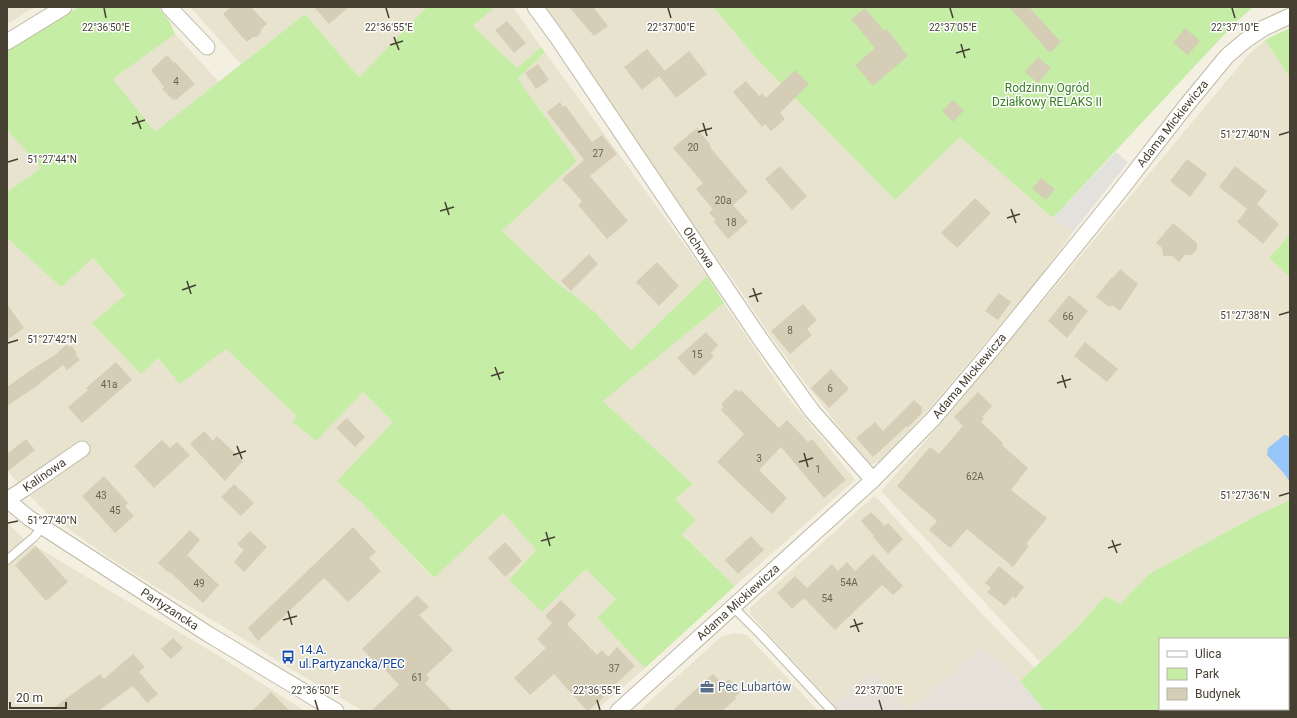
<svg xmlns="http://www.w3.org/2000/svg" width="1297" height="718" font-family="Roboto,sans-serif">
	<rect width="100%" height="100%" fill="#f3f0e2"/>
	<path fill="#e8e3cf" d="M7,7H35L7,24Z
		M190,7H427L359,77L305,14L241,64Z
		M495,7H513L541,47L517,68L473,26Z
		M541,7H713L756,58L895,200L960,137L1053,218L1073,232L1031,289L930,408L881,461L868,465L799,375L767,331L738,287L667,189Z
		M175,34L219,82L155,132L113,79Z
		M1265,40L1290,78V234L1269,258L1290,277V500L1254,517L1149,574L1120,604L1105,596L1079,626L1040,662L881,491L938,427L1249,54Z
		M545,52L707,276L631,350L594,311L554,280L502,231L577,161L518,79Z
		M7,130L41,168L7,192Z
		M7,238L61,286L93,258L125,295L93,323L141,374L158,358L180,384L226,349L298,416L293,422L363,392L393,422L361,502L433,578L503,513L536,550L509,580L542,612L586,569L616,599L597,618L645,668L595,711H363L289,668L226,628L156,587L111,559L50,516L30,496L88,453L78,441L19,484L7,470Z
		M724,303L785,394L820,436L855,480L735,586L682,533L675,499L693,484L603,401Z
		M874,496L877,498L981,613L1035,668L1020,681L982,648L907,711L874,669L833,704L750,614V608Z
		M7,523L25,540L219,656L305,711H7Z
		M733,633L747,635L818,711H639L721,637Z"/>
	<path fill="#e5e0d8" d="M982,648L1020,681L1045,711H825L874,669L907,711Z"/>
	<path fill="#c5eda6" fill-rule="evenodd" d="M78,7H158L169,21L175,34L113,79L155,132L305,14L359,77L427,7H495L473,26L517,68L541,47L545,52L518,79L577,161L502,231L554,280L594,311L631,350L707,276L724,303L603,401L693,484L675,499L696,520L682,534L735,586L645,668L597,618L616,599L586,569L542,612L509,580L536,550L503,513L434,578L361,502L337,481L393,422L363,392L316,441L293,422L297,416L226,349L180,384L158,358L141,374L92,323L125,295L93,258L61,287L7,238V192L41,168L7,130V51Z
		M713,7H1253L1234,24L1053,218L960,137L895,200L756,58Z
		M1290,28V78L1265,40Z
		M1290,234V277L1269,258Z
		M1290,500V711H1045L1020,681L1079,626L1105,596L1120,604L1149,574L1254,517ZM1160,639H1288V709H1160Z"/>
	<path fill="#e3e1db" d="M1116,152L1128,162L1073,232L1053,218Z"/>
	<path fill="#96c5f8" d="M1284,435H1286L1290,438V482C1284,472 1275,464 1267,455L1268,448Z"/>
	<path fill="#d5cdb6" d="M231,7H251L267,24L261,29V33L257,37H253L247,42L230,23H231L223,14Z
		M314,7H349L329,24Z
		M569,7H593L608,26L594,36Z
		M1009,7H1029L1061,42L1050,53Z
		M865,8L884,31L887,29L908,56L873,86L855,65L875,48L851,19Z
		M507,21L526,43L514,53L495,30Z
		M1185,28L1200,41L1188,55L1173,43Z
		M647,49L665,71L689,51L707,74L676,98L659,76L642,90L624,67Z
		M167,55L174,63L175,62L195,84L176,100L175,99L173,100L162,89L164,87L151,70Z
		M1038,57L1051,68L1038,83L1025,72Z
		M538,64L549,80L536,89L525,73Z
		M795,70L809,84L780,113L785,119L771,131L765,124L762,127L733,92L746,81L759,96L762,93L766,98Z
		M953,100L964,110L953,122L942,111Z
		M560,102L563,107L565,105L592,142L602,135L617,154L590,176L628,221L607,239L578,205L582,201L562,179L584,160L547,112Z
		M697,128L711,146H709L748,192L733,205L748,222L728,239L714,222L716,220L709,213L713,209L696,189L703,183L673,148Z
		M1187,159L1207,174L1190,197L1170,181Z
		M780,166L807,196L792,210L765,179Z
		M1235,166L1267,191L1257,204L1279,224L1263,244L1237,222L1247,209L1219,187Z
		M1041,178L1055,189L1046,200L1032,189Z
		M975,198L991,213L957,248L941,233Z
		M1173,223L1197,243V249L1192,255H1185L1179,262L1172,256H1163L1162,248L1156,243Z
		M589,254L598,264L571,291L561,281Z
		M657,262L679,286L659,306L636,282Z
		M1120,269L1138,284L1120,311L1113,306H1108L1096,297L1112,277L1113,278Z
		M999,293L1011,302L998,320L985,311Z
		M1069,295L1088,311L1067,338L1048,321Z
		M7,304L24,328L7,340Z
		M803,304L817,320L807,329L812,335L790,354L771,331Z
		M706,332L718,345L711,353L714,356L694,376L677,358Z
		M1085,342L1118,369L1107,382L1074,356Z
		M67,344L69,347L72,346L77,354L76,355L80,360L67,370L63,365L38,385L7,406V387L34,368L55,355Z
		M116,362L132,380L82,423L68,407L88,390L86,388Z
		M831,369L849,389L829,408L811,388Z
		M736,389L739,392L741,390L779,428L787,420L808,442L812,439L846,480L824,498L781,447L759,470L787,498L772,514L717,462L744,434L721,410L723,407L721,404Z
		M978,392L992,406L982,417L984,419L981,422L1003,443L1002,445L1028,468L1011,490L1047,518L1026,544L1029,546L1013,567L967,529L950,548L929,530L937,521L897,486L930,447L939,454L963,426L954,417Z
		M914,400L922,407V413L908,427L907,426L873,457L856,438L875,422L883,431Z
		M347,418L365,437L355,447L336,428Z
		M204,431L213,441L217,436L243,461L225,481L190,444Z
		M26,439L35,450L7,472V454Z
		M162,440L170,448L177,442L190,455L154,488L134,466Z
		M104,476L128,503L125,506L134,516L115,533L82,496Z
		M234,484L254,503L241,516L221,497Z
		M871,512L885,526L888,523L903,539L888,554L873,537L874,536L861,521Z
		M353,527L376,552L369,558L381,571L348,602L324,578L258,641L248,628Z
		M190,530L200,540L187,555L219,585L203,603L170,572L169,573L158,563Z
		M250,531L267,547L244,572L234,562L244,550L237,544Z
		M751,536L764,550L738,574L725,560Z
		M505,542L522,561L505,577L488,558Z
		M36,546L68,582L46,601L15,565Z
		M873,554L903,586L893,595L882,585L835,630L804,598L792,609L777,593L795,576L807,588L832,564L838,571L847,562L855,571Z
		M999,566L1024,587L1015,599L1013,596L1005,606L987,592L991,588L985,583Z
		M417,595L429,607L419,615L453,650L426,675L430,679L425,683L452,711H371L399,685L378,662L376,663L362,649Z
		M561,600L576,615L567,624L597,655L602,650L608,657L617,647L635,666L603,696L604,697L588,711H587L554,674L530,695L514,678L546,648L537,639L552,623L545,616Z
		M173,638L183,648L171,659L161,649Z
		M133,654L145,667L139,672L158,694L147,703L133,686L98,711H49L100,674L104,679Z
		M713,674L723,684L729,679L740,692L735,697L736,699L722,711H672Z
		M271,692L290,711H252Z"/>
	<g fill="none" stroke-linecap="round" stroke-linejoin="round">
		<g stroke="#bfb9a4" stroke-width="10">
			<path id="lane" d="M7,560L33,538L43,527
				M733,607L762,636L832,711"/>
		</g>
		<g stroke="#bfb9a4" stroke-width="17">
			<g id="street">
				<path d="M169,7L207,47"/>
				<path id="s1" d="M535,7L557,37L761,340L812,411L873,480"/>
				<path d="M7,42L64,7"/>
				<path id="s2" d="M7,500L29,518L208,634L336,711"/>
				<path id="s3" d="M7,500L24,489L82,449"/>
				<path id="s4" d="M618,711L873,480L933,419L989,353L1116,196L1185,107L1227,56L1246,40L1264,28L1290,16"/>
			</g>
		</g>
		<use href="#lane" stroke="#fff" stroke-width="8"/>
		<use href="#street" stroke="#fff" stroke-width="15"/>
	</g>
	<path fill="none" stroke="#454032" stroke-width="1.5" d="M104,8L106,18M386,8L389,18M668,8L671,18M950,8L953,18M1232,8L1235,18M394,37L399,50M961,44L965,58M390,45L403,41M956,53L970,49M136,116L141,129M703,123L707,136M132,124L145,120M698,132L712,128M1279,135L1289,132M8,162L18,159M445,202L449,215M1011,209L1016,223M440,211L454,207M1007,218L1020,214M187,281L191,294M753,288L758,302M182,290L196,285M749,297L762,293M1279,315L1289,312M8,343L18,340M495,367L500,380M1062,375L1066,388M491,376L504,372M1057,383L1071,379M237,446L242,459M804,453L808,467M233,455L246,451M799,462L813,458M1279,496L1289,493M8,523L18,521M546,532L550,546M1112,540L1117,553M541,541L555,537M1108,548L1121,544M288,611L292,625M854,619L859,632M283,620L297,616M850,627L863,623M315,700L318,710M597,700L600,710M879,700L882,710"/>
	<defs>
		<g id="bus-bare" transform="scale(1.08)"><path d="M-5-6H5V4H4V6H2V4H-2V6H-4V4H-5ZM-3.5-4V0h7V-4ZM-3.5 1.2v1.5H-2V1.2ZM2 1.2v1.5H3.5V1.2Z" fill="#1a4fb4" stroke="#fff" stroke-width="2.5" paint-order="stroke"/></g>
		<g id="office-bare" transform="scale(1.08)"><path d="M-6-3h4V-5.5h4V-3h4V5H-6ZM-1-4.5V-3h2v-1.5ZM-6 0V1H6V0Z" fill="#5c6f8a" stroke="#fff" stroke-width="2.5" paint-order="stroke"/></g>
	</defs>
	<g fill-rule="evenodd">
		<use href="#bus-bare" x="288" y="657"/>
		<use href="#office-bare" x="707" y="687"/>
	</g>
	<g text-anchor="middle" stroke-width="3" stroke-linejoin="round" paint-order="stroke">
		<g font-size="10" fill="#696353">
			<text x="176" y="85">4</text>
			<text x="693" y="151">20</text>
			<text x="598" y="157">27</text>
			<text x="723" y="204">20a</text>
			<text x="731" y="226">18</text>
			<text x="1068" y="320">66</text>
			<text x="790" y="334">8</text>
			<text x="697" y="358">15</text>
			<text x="109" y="388">41a</text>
			<text x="830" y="392">6</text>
			<text x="759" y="462">3</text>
			<text x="818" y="473">1</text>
			<text x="975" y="480">62A</text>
			<text x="101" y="499">43</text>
			<text x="115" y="514">45</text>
			<text x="849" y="586">54A</text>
			<text x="199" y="587">49</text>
			<text x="827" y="602">54</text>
			<text x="614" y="672">37</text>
			<text x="417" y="681">61</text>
		</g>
		<g font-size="12" fill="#397d20" stroke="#fff">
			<text x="1047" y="92">Rodzinny Ogród<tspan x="1047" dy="14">Działkowy RELAKS II</tspan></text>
		</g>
		<g font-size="12" fill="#454032" stroke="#fff">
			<text dy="4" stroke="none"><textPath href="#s4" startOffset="810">Adama Mickiewicza</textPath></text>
			<text dy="4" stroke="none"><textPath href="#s1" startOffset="291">Olchowa</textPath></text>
			<text dy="4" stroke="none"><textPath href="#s4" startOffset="486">Adama Mickiewicza</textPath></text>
			<text dy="4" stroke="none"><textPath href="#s3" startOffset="45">Kalinowa</textPath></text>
			<text dy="4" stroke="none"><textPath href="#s4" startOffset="162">Adama Mickiewicza</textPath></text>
			<text dy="4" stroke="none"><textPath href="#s2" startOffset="196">Partyzancka</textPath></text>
		</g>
		<g font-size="12" fill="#164399" stroke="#fff" text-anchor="start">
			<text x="299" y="654">14.A.<tspan x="299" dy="14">ul.Partyzancka/PEC</tspan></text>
		</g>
		<g font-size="12" fill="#4e5e75" stroke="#fff" text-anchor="start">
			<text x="718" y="691">Pec Lubartów</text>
		</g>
	</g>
	<g font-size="10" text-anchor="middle" fill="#454032" stroke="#fff" stroke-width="3" stroke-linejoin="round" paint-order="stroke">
		<text x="106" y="31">22°36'50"E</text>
		<text x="389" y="31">22°36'55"E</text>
		<text x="671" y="31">22°37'00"E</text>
		<text x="953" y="31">22°37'05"E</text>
		<text x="1235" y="31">22°37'10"E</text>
		<text x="1245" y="138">51°27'40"N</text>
		<text x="52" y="163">51°27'44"N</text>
		<text x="1245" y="319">51°27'38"N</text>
		<text x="52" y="343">51°27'42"N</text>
		<text x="1245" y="499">51°27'36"N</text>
		<text x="52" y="524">51°27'40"N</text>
		<text x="315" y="694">22°36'50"E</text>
		<text x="597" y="694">22°36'55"E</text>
		<text x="879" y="694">22°37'00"E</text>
	</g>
	<rect width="1297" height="718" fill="none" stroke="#454032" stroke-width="16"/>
	<rect x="1159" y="638" width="130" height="72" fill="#ffffff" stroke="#b5b3ad"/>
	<rect x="1167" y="651" width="20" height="6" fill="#ffffff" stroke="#b5b3ad"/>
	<text x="1195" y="658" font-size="12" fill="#454032">Ulica</text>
	<rect x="1167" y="668" width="20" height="12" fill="#c5eda6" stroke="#b5b3ad"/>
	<text x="1195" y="678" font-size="12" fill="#454032">Park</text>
	<rect x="1167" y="688" width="20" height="12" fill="#d5cdb6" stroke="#b5b3ad"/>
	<text x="1195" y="698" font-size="12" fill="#454032">Budynek</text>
	<path d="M10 702v6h56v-6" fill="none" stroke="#454032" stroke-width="2"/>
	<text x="16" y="702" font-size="12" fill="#454032" stroke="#ffffff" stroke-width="3" paint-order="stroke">20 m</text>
</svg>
